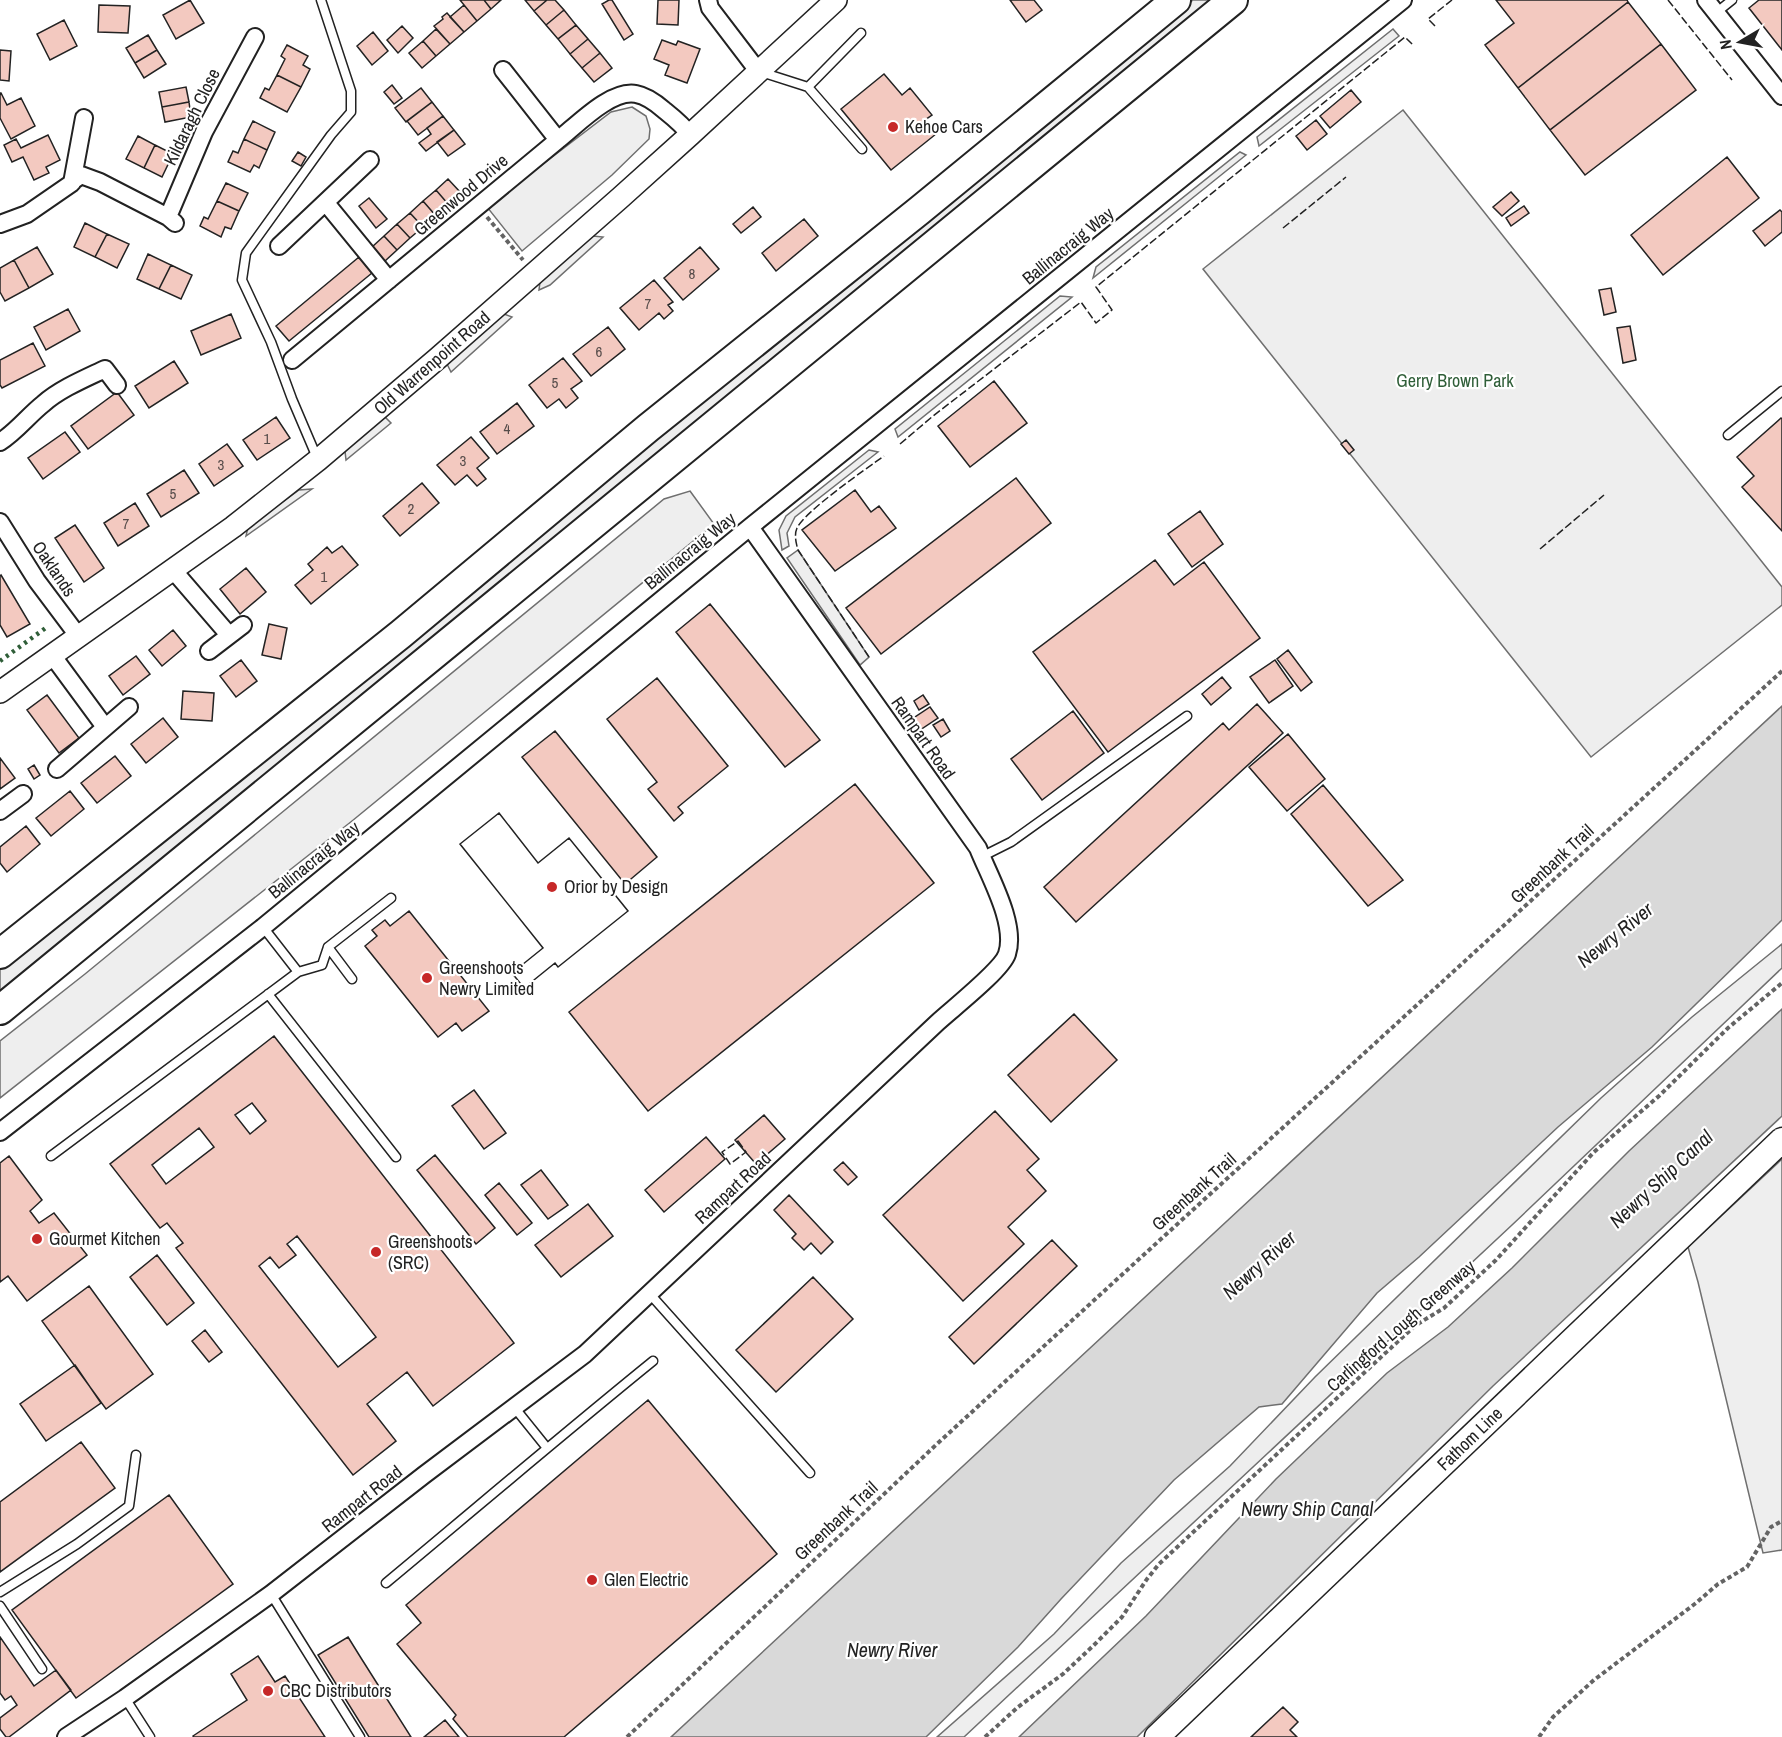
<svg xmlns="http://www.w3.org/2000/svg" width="1782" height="1737" font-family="'Archivo Narrow',sans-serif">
	<rect width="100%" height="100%" fill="#fff"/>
	<path fill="#eee" stroke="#6f6f6f" stroke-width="1.5" d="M1193,0H1220L0,993V970Z
		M1393,29L1399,36L1259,146L1257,137Z
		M632,107L646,116L650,129L649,139L612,175L522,251L487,207L611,112Z
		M1403,110L1782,587V605L1591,757L1203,269Z
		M1240,152L1246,155L1093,278L1096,267Z
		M593,236L603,237L550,285L539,290L540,282Z
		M1060,296L1072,297L898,437L895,429Z
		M504,314L512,317L451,372L447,364L484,328Z
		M384,416L391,423L346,460L345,451Z
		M869,450L878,452L795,517L787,533L789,546L782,550L779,530L786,516Z
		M312,489L246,536L248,527L299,490Z
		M690,491L714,524L352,821L0,1098V1041L85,974L664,499Z
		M798,550L869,657L860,665L787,558Z
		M1782,944V968L1512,1225L964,1737H937L1054,1634L1121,1563L1230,1466L1315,1377L1601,1098L1692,1017Z
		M1782,1159V1550L1763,1553L1698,1282L1688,1247Z"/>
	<path fill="#d9d9d9" stroke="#6f6f6f" stroke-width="1.5" d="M1782,706V920L1652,1047L1558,1127L1419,1257L1377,1293L1282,1404L1259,1407L1174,1480L1061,1599L1018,1647L926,1737H671Z
		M1782,1009V1116L1493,1386L1137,1737H1019L1146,1616L1276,1479L1387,1373L1448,1327L1512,1268L1629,1151Z"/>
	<path fill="#f3c9c0" stroke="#222" stroke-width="1.5" fill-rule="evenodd" d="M190,0L204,23L176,39L163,15Z
		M460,0H484L491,9L477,21Z
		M484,0H501L491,9Z
		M525,0H547L534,11Z
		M547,0H555L564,10L546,25L534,11Z
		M609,0H612L633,34L624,40L602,4Z
		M658,0H679L678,25L657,24Z
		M1010,0H1034L1042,10L1026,22Z
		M1496,0H1627L1628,2L1518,88L1485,45L1514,23Z
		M1759,0H1782V50L1749,8Z
		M1628,2L1661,44L1550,130L1518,88Z
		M99,5L130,6L128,33L98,32Z
		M464,5L477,21L464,32L450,17Z
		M564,10L576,25L558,39L546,25Z
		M447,13L464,32L450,44L434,26L443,19L442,17Z
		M64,20L77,46L50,60L37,34Z
		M576,25L588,39L570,54L558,39Z
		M402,26L413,38L398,53L387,40Z
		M436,29L450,44L436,56L423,41Z
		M373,32L388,51L372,65L357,46Z
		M148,35L157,50L135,63L126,48Z
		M588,39L600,53L582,68L570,54Z
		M662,40L676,45L678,41L700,49L687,83L665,75L669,65L654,59Z
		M423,41L436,56L422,68L409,53Z
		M1661,44L1696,90L1585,175L1550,130Z
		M287,45L308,56L303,65L310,69L301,87L277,75L285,59L281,56Z
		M0,50L11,51L9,81L0,80Z
		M157,50L166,64L144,78L135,63Z
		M600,53L612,68L594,82L582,68Z
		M884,74L902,95L910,88L932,115L925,120L936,134L891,170L841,109Z
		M277,75L301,87L287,112L260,98L265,88L269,90Z
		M392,85L402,98L394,104L384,92Z
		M186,87L189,102L162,107L159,92Z
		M421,88L432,102L406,122L395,108Z
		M1351,90L1361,102L1330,128L1320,116Z
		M0,93H1L7,105L21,98L35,126L11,139L0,118Z
		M189,102L191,117L165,122L162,107Z
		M432,102L443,116L418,135L407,121Z
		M443,116L454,130L426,151L419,143L431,134L427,128Z
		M1316,120L1327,134L1307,150L1296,136Z
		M253,121L275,132L267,150L244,139Z
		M454,130L465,144L448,156L437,142Z
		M48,135L60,160L46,167L49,173L34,180L23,157L12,162L4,145L16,139L21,148Z
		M138,136L155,145L144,168L126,159Z
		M244,139L267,150L259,168L254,165L250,172L228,162L233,151L238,153Z
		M155,145L173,154L162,177L144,168Z
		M298,152L306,157L301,166L292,161Z
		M1727,157L1759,198L1663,275L1631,235Z
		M448,179L461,193L448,204L436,190Z
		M226,183L248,193L239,211L217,201Z
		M436,190L448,204L436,216L423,201Z
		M1511,192L1519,201L1502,216L1493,207Z
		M369,198L387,219L376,228L359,206Z
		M217,201L239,211L231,229L225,227L221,237L200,226L204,217L208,219Z
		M423,201L436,216L423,227L410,213Z
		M1524,206L1529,213L1511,226L1506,218Z
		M753,207L761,217L741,233L733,224Z
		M1780,210L1782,212V232L1765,246L1753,231Z
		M410,213L423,227L410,238L397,224Z
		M804,219L818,236L776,271L762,253Z
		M85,223L107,234L95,257L74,247Z
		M397,224L410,238L397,250L384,236Z
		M107,234L129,244L117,268L95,257Z
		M384,236L397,250L385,261L372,247Z
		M37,247L53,274L29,288L14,260Z
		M700,247L719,269L683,300L664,278Z
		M148,254L171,265L159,289L137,279Z
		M359,257L372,273L289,341L276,326Z
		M14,260L29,288L5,301L0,292V268Z
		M171,265L192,275L181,299L159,289Z
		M654,280L673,302L668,305L673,311L664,319L659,313L639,330L620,308Z
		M1611,288L1616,312L1604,315L1599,290Z
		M68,309L80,331L46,350L34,327Z
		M231,314L241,338L201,355L191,331Z
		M1630,326L1636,360L1623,363L1617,328Z
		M608,327L625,349L591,376L573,354Z
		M33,343L45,366L2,388L0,385V360Z
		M563,358L582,381L571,389L578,398L566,408L559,399L547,408L529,385Z
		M174,361L188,383L149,408L135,386Z
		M994,381L1027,423L970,467L938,426Z
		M117,392L134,415L88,449L71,426Z
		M517,403L534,426L497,454L480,432Z
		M276,417L290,438L257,460L243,440Z
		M1781,418L1782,419V531L1742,487L1754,476L1737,457Z
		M65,432L80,452L43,479L28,458Z
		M471,437L489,458L477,468L486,479L477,486L467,475L455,485L437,465Z
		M1346,440L1354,450L1349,454L1341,444Z
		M227,444L243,466L214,486L199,464Z
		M184,470L199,493L161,517L147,494Z
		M1016,478L1051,523L881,654L846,608Z
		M422,483L439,503L400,536L383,516Z
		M855,490L871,512L879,506L896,528L835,571L802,530Z
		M135,503L149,526L118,546L104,523Z
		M1200,511L1223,544L1192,567L1168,534Z
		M75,525L104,568L84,582L55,538Z
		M342,546L358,565L311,604L295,585L313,570L308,564L327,547L332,553Z
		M1155,560L1174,585L1204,562L1260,638L1108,752L1033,652Z
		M246,568L266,592L240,614L220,589Z
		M1,575L30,624L7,637L0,625V576Z
		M710,604L820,740L785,767L676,632Z
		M269,624L287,628L281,659L262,655Z
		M173,630L186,646L162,666L149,650Z
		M1288,650L1312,682L1301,691L1277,659Z
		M136,656L150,674L123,695L109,676Z
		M241,660L257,681L236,697L220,676Z
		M1275,660L1293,686L1269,703L1250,677Z
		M1222,677L1231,688L1211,705L1202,694Z
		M657,678L728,766L678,807L683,813L674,821L648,789L657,782L607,719Z
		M183,691L214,693L212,721L181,719Z
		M47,695L79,738L59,753L27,710Z
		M923,695L929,704L919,710L914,701Z
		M1257,704L1283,733L1076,922L1044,887L1223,723L1229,730Z
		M930,707L938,718L920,730L912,719Z
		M1073,711L1104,753L1042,800L1011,759Z
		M163,718L178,737L146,763L131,744Z
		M943,719L950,731L941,737L933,725Z
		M555,731L657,857L625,884L522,757Z
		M1288,734L1325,779L1287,811L1249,767Z
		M115,756L131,776L97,803L81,783Z
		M0,758L15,778L0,789Z
		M34,765L40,775L34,779L28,769Z
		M855,784L934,883L648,1111L569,1012Z
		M1323,785L1403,880L1368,906L1291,814Z
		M70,791L84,809L51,836L36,818Z
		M499,813L538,863L569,838L628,911L558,967L555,963L524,988L512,973L543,948L460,844Z
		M499,813L538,863L569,838L628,911L558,967L555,963L524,988L512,973L543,948L460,844Z
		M26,826L40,844L7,872L0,863V847Z
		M409,911L489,1011L462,1031L456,1023L438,1037L365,946L377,936L372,930L385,920L390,926Z
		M1074,1014L1117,1060L1051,1122L1008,1075Z
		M274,1036L514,1343L433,1406L407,1372L367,1404L396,1441L353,1475L176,1248L183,1243L167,1223L160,1228L110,1164ZM252,1103L266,1121L250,1134L235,1115ZM199,1128L214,1147L166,1184L152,1165ZM297,1236L376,1337L338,1367L259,1266L270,1257L279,1268L296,1255L287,1244Z
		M474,1090L506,1133L484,1149L452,1106Z
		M995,1111L1039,1159L1027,1170L1046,1191L1008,1227L1024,1244L963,1301L883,1215Z
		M764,1115L785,1139L756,1164L735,1140Z
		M706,1137L725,1159L664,1212L645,1190Z
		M435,1155L495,1228L476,1244L417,1170Z
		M9,1156L42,1200L30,1211L39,1223L54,1213L87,1255L27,1301L8,1276L0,1282V1163Z
		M843,1162L857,1177L848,1185L834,1170Z
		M541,1170L568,1205L548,1219L521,1185Z
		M499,1183L532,1223L517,1235L485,1195Z
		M789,1195L833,1242L821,1254L811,1243L804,1250L792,1238L796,1234L774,1210Z
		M588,1204L613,1236L561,1277L535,1245Z
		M1052,1240L1077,1266L974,1364L949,1337Z
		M157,1255L194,1303L167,1325L130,1277Z
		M813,1277L853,1319L776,1392L736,1350Z
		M89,1286L153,1374L106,1409L42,1321Z
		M205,1330L222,1352L209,1362L192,1341Z
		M75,1365L101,1403L46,1441L20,1404Z
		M648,1400L777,1554L564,1737H468L453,1719L456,1715L397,1644L421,1623L406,1605Z
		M81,1442L115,1488L0,1572V1502Z
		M169,1495L233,1584L76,1698L12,1610Z
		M0,1637L34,1686L56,1670L71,1690L9,1737H6L0,1729V1718L17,1705L11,1696L5,1700L0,1693Z
		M348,1637L361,1658L411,1737H369L318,1655Z
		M258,1656L275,1682L285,1676L325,1737H194L193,1736L247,1700L231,1674Z
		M1283,1707L1298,1722L1290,1730L1297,1737H1251Z
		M445,1720L459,1737H424Z"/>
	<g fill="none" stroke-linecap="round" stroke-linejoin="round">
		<g stroke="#222" stroke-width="11">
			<path id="service" d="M1717,12L1732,0
				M761,72L808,87L862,149
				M808,87L861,33
				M1728,435L1782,391
				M318,460L292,399L271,342L242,280L246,253L331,135L351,112V91L321,0
				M981,857L1011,842L1187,716
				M328,947L352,979
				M298,972L322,965L328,947L391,898
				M268,994L396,1157
				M51,1156L298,972L263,927
				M649,1293L810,1473
				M514,1407L547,1448
				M386,1583C475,1509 563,1434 653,1361
				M0,1592L77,1544L129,1506L136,1455
				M271,1594L360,1737
				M0,1606L42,1669
				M125,1698L150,1737"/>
		</g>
		<g stroke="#222" stroke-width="20">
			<path id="minor" d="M708,0L710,8L758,71
				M1706,0L1782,96
				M503,70L558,140
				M74,180L81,175L100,182L168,217L175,223
				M326,203L389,280
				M168,217L204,132L255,37
				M0,224L27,214L72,183L84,118
				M279,246L370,160
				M292,360L558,140C577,125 611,89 636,94C647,96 656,103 664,110C674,118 683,125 690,135
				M0,442C16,432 28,416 43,404C60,389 84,379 105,369L117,385
				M0,522L37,581L79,637
				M173,570L229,635
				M209,651L243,625
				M52,655L105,727
				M57,769L129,707
				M0,811L23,794
				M0,1132L263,927L750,527L1403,0
				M66,1737L125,1698L271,1594L424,1475L585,1354L938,1022C952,1009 1002,970 1007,954C1017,924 989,876 978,848L750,527"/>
		</g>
		<g stroke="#222" stroke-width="24">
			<path id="tertiary" d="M0,692L233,527L318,460L438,358L620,198L690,135L836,0"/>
		</g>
		<g stroke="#222" stroke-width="27">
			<path id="secondary" d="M1157,1737L1782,1140"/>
		</g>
		<g stroke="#222" stroke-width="32">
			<path id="trunk" d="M0,954L401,634L648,428L920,210L1176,0
				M0,1010L1233,0"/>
		</g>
		<path stroke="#646464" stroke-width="4" stroke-dasharray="4.5 3" stroke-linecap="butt" d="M487,217L523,260
			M627,1737L938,1443L1782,671
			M985,1737L1018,1707L1063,1674L1093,1646L1122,1617L1147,1579L1159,1564L1394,1345L1416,1325L1444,1308L1496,1260L1594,1152L1659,1096L1728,1028L1782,983
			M1539,1737L1553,1717L1594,1680L1696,1603L1718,1584L1747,1567L1771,1527L1782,1521"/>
		<use href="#service" stroke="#fff" stroke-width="8"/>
		<use href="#minor" stroke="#fff" stroke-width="16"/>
		<use href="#tertiary" stroke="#fff" stroke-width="21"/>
		<use href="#secondary" stroke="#fff" stroke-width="24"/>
		<use href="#trunk" stroke="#fff" stroke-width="28"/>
		<path stroke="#2f5e38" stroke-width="4.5" stroke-dasharray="3 4.5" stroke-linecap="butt" d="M0,661L47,627"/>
		<path stroke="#222" stroke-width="1.5" stroke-dasharray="8 3" stroke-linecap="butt" d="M1668,0L1732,80
			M1435,26L1428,19L1452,0
			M1283,228L1346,177
			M900,444L933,416L1081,302L1096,323L1112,310L1096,287L1405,37L1413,45
			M1540,549L1604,495
			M869,657L798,550C796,543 794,535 797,528C804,512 867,468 884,456
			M738,1141L746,1152L730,1164L722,1152Z"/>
	</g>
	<g fill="#c62828" stroke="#fff" stroke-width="2">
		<circle cx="893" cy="127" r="6"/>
		<circle cx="552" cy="887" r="6"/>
		<circle cx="427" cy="978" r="6"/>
		<circle cx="37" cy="1239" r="6"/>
		<circle cx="376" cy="1252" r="6"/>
		<circle cx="592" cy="1580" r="6"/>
		<circle cx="268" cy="1691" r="6"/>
	</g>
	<g text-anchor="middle" stroke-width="4.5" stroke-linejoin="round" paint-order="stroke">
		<g font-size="15" fill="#564c4a">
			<text x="692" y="279">8</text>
			<text x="648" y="309">7</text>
			<text x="599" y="357">6</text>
			<text x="555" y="388">5</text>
			<text x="507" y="434">4</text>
			<text x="267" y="444">1</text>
			<text x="463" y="466">3</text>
			<text x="221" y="470">3</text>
			<text x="173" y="499">5</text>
			<text x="411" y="514">2</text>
			<text x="126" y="529">7</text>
			<text x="324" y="582">1</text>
		</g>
		<g font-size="18" fill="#222" stroke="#fff">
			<text transform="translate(192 117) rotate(-64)" y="6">Kildaragh Close</text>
			<text transform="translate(461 195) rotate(-40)" y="6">Greenwood Drive</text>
			<text transform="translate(1068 246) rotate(-39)" y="6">Ballinacraig Way</text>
			<text transform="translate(432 363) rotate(-41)" y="6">Old Warrenpoint Road</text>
			<text transform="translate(690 551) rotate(-39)" y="6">Ballinacraig Way</text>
			<text transform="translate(54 569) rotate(56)" y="6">Oaklands</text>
			<text transform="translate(923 738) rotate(55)" y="6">Rampart Road</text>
			<text transform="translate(314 860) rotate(-39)" y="6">Ballinacraig Way</text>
			<text transform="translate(1552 864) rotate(-43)" y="6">Greenbank Trail</text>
			<text transform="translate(733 1188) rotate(-43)" y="6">Rampart Road</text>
			<text transform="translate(1194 1192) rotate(-42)" y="6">Greenbank Trail</text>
			<text transform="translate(1401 1326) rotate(-41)" y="6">Carlingford Lough Greenway</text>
			<text transform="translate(1470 1439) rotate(-44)" y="6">Fathom Line</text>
			<text transform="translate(362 1499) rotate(-38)" y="6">Rampart Road</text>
			<text transform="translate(836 1521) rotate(-43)" y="6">Greenbank Trail</text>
		</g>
		<g font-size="18" fill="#222" stroke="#fff" text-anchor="start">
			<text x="905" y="133">Kehoe Cars</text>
			<text x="564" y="893">Orior by Design</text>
			<text x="439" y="974">Greenshoots<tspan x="439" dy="21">Newry Limited</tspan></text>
			<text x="49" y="1245">Gourmet Kitchen</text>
			<text x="388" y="1248">Greenshoots<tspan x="388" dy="21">(SRC)</tspan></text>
			<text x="604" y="1586">Glen Electric</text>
			<text x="280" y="1697">CBC Distributors</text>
		</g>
		<g font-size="18" fill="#2f5e38" stroke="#fff">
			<text x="1455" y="387">Gerry Brown Park</text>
		</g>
		<g font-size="20" font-style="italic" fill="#222" stroke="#fff">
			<text transform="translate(1615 935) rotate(-39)" y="7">Newry River</text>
			<text transform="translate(1661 1179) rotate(-43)" y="7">Newry Ship Canal</text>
			<text transform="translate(1259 1265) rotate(-42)" y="7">Newry River</text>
			<text x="1307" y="1516">Newry Ship Canal</text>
			<text x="892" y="1657">Newry River</text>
		</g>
	</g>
	<g transform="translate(1740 42) rotate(260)" stroke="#ffffff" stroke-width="4.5" paint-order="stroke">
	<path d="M0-4.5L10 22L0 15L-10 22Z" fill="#222222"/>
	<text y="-9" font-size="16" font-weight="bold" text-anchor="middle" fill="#222222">N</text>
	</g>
</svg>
